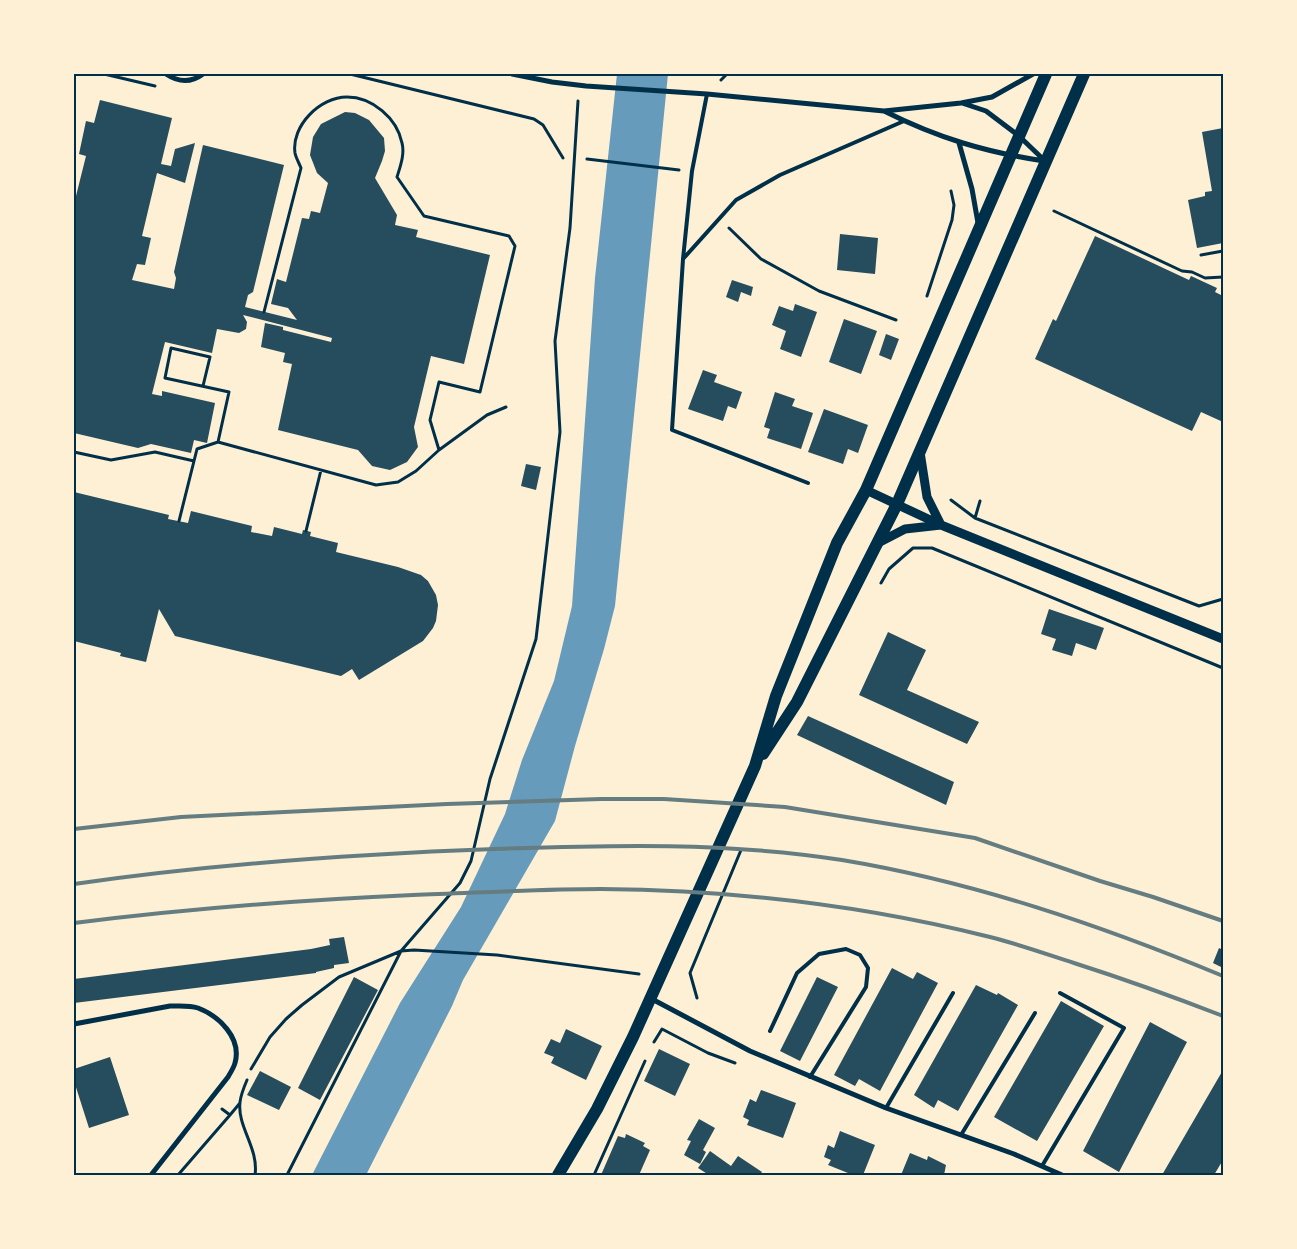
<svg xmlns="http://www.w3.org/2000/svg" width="1297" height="1249" font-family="Cabin,sans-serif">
	<rect width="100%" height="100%" fill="#fdf0d5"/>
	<path fill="#669bbc" d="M617,74H668L615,606L604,649L575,746L555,821L463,980L452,1006L366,1175H312L400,1003L461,907L505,814L522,760L554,681L572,606L595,278Z"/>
	<path fill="#264d5e" d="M100,100L172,118L161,164L171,166L175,149L195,143L185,183L157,173L142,236L151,238L145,265L137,264L132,280L174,289L176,278L174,272L203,145L284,165L253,292L248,295L245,307L297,320L288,308L271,304L277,279L286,282L302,218L309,219L311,211L320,213L328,183L317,173L310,155L313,137L321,124L345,112L355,113L369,120L384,138L385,151L382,161L375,178L397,215L395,225L418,230L416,237L490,255L464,364L431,356L414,427L418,447L407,462L390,470L372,466L358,450L278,430L292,364L283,362L285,353L261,347L265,323L283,327V330L331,342L332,338L243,315L247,322L246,329L239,333L217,329L212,353L165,342L152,394L162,396V391L215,403L207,443L194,440L191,453L151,444L138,448L74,433V195L76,196L86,156L79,154L86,121L94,123Z
		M1223,128V243L1197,248L1188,200L1205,196V192L1212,191L1202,132Z
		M840,234L878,238L875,274L837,270Z
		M1095,236L1189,280L1191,276L1217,288L1215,292L1223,296V422L1201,412L1192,431L1035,359L1053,319L1056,321Z
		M732,280L753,287L751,296L741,292L738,302L726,297Z
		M795,304L817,312L801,357L780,349L786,331L772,325L779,306L793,311Z
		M844,319L877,331L861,374L829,362Z
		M886,334L899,339L891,360L879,355Z
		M703,370L717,375L714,382L742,392L736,409L728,406L723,421L688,409Z
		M775,392L795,399L792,406L813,413L801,449L767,438L770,429L764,427Z
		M824,409L868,425L858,453L848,449L843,464L808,452Z
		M526,464L541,467L536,490L521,486Z
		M74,492L169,515L168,519L188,523L191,511L252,526L251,532L272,536L274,527L302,534L303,530L311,532L310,536L338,543L336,552L398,567L421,575L428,581L436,595L438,605L436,621L433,628L423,641L359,680L352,669L341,676L175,636L159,609L146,662L120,656L121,653L74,641Z
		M1049,609L1104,628L1096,650L1076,643L1072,656L1052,650L1056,639L1041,634Z
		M888,632L926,650L907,690L979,722L967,744L859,695Z
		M808,716L954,782L946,805L797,735Z
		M344,937L349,963L334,965V968L316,972V973L74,1003V979L311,949L330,945L329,939Z
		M1219,948L1223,950V968L1213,963Z
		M892,968L913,979L917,972L938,983L880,1091L859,1079L855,1086L834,1075Z
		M354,977L378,990L320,1100L298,1088Z
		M817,977L838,987L800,1061L780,1051Z
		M976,985L997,995L998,993L1018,1005L958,1111L938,1100L934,1108L914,1095Z
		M1061,1001L1104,1026L1037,1141L994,1117Z
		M1150,1022L1187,1042L1119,1172L1083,1151Z
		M566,1029L602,1046L586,1080L551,1063L554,1057L544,1053L551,1039L560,1043Z
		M659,1049L690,1064L675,1096L644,1081Z
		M110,1057L129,1115L89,1128L74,1081V1069Z
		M1223,1070V1160L1214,1175H1162Z
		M260,1071L291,1087L279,1110L247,1095Z
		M761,1090L796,1103L783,1138L747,1125L749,1120L743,1117L750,1099L756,1102Z
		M699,1119L715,1128L703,1150L706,1152L700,1164L684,1155L691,1141L687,1140Z
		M840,1131L875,1145L863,1175H853L828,1165L831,1160L824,1157L828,1145L834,1148Z
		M626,1134L645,1143L643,1146L650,1150L639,1175H601L618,1136L625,1138Z
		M710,1151L731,1166L738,1156L762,1172L760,1175H709L698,1168Z
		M910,1153L927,1160L928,1156L946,1165L944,1175H901Z"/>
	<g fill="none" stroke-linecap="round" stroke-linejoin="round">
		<path stroke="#003049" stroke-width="3" d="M104,74L155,86
			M350,74L534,119L543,125L563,158
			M721,80L727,74
			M587,159L679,170
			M1054,211L1182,271L1192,272L1205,278L1223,277
			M729,228L761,259L819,291L896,320
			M1201,255L1223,251
			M927,296L952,220L954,205L951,191
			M203,386L210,357L171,348L165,378L229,392L218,442
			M439,450L487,415L506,407
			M74,452L111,460L155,452L194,461
			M951,500L975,518L1199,606L1223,599
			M975,518L980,501
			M179,521L197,449L218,442L376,485L398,482L416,471L439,450L430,420L439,382L480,392L515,246L509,236L424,216L397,177C400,167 405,154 402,143C397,118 372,97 347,97C320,97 291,126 295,153C296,158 299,163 301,168L264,312
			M306,531L321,470
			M881,583L889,569L913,548H932L1223,668
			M697,998L690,973L741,850
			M654,1042L662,1029L708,1053L735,1063
			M251,1069L270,1037L286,1019L302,1005L339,977L401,951L460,883L471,861L490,779L536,639L560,432L555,341L570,228L578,101
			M247,1080C244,1087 241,1094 240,1102C237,1127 259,1148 255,1175
			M230,1115L240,1103
			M178,1175L230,1115L222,1109
			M287,1175L401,951L414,950L497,955L639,974
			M594,1175L645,1061"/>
		<path stroke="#003049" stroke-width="4" d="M707,94L692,171L683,259L672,430L808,483
			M683,259L736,200L780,175L904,121
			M770,1031L797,973L819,954L846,949L860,955L868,968L866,987L810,1077
			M886,1108L953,993
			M961,1135L1035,1013
			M1042,1166L1124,1028L1060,993"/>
		<path stroke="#003049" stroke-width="5" d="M166,74C178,82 191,83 203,74
			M512,74L552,82L586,86L707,94L884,111L961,103L992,97L1033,74
			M962,103L986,111L1019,136L1045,161
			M884,111C938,138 985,152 1044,161
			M959,143L972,189L978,223
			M650,998L750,1051L886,1108L1014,1154L1062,1175
			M74,1024L170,1006C180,1006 189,1005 198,1008C219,1016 242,1038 235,1063C234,1067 231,1072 228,1077L151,1175"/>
		<path stroke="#003049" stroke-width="9" d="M920,452L927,497L941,525
			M866,490L941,525L1223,639
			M878,543L905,529L941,525"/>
		<path stroke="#003049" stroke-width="12" d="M763,754L797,702L897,504L1084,74
			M558,1175L597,1109L633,1037L755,766L776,696L837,543L866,490L1046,74"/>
		<path stroke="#657d81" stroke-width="4" d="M74,829L181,817L447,804L601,799H664L785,807L975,838L1100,881L1153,897L1223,921
			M74,884C213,864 355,854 495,849C611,845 727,842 842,860C974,882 1100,925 1223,976
			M74,923C186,909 300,900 413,895C475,893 538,889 601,889C731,890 863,905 990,937C1018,944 1046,954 1074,963C1124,979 1174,997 1223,1016"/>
	</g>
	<rect width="1297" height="1249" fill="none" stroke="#fdf0d5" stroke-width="150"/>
	<rect x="75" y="75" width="1147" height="1099" fill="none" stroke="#003049" stroke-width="2"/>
</svg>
